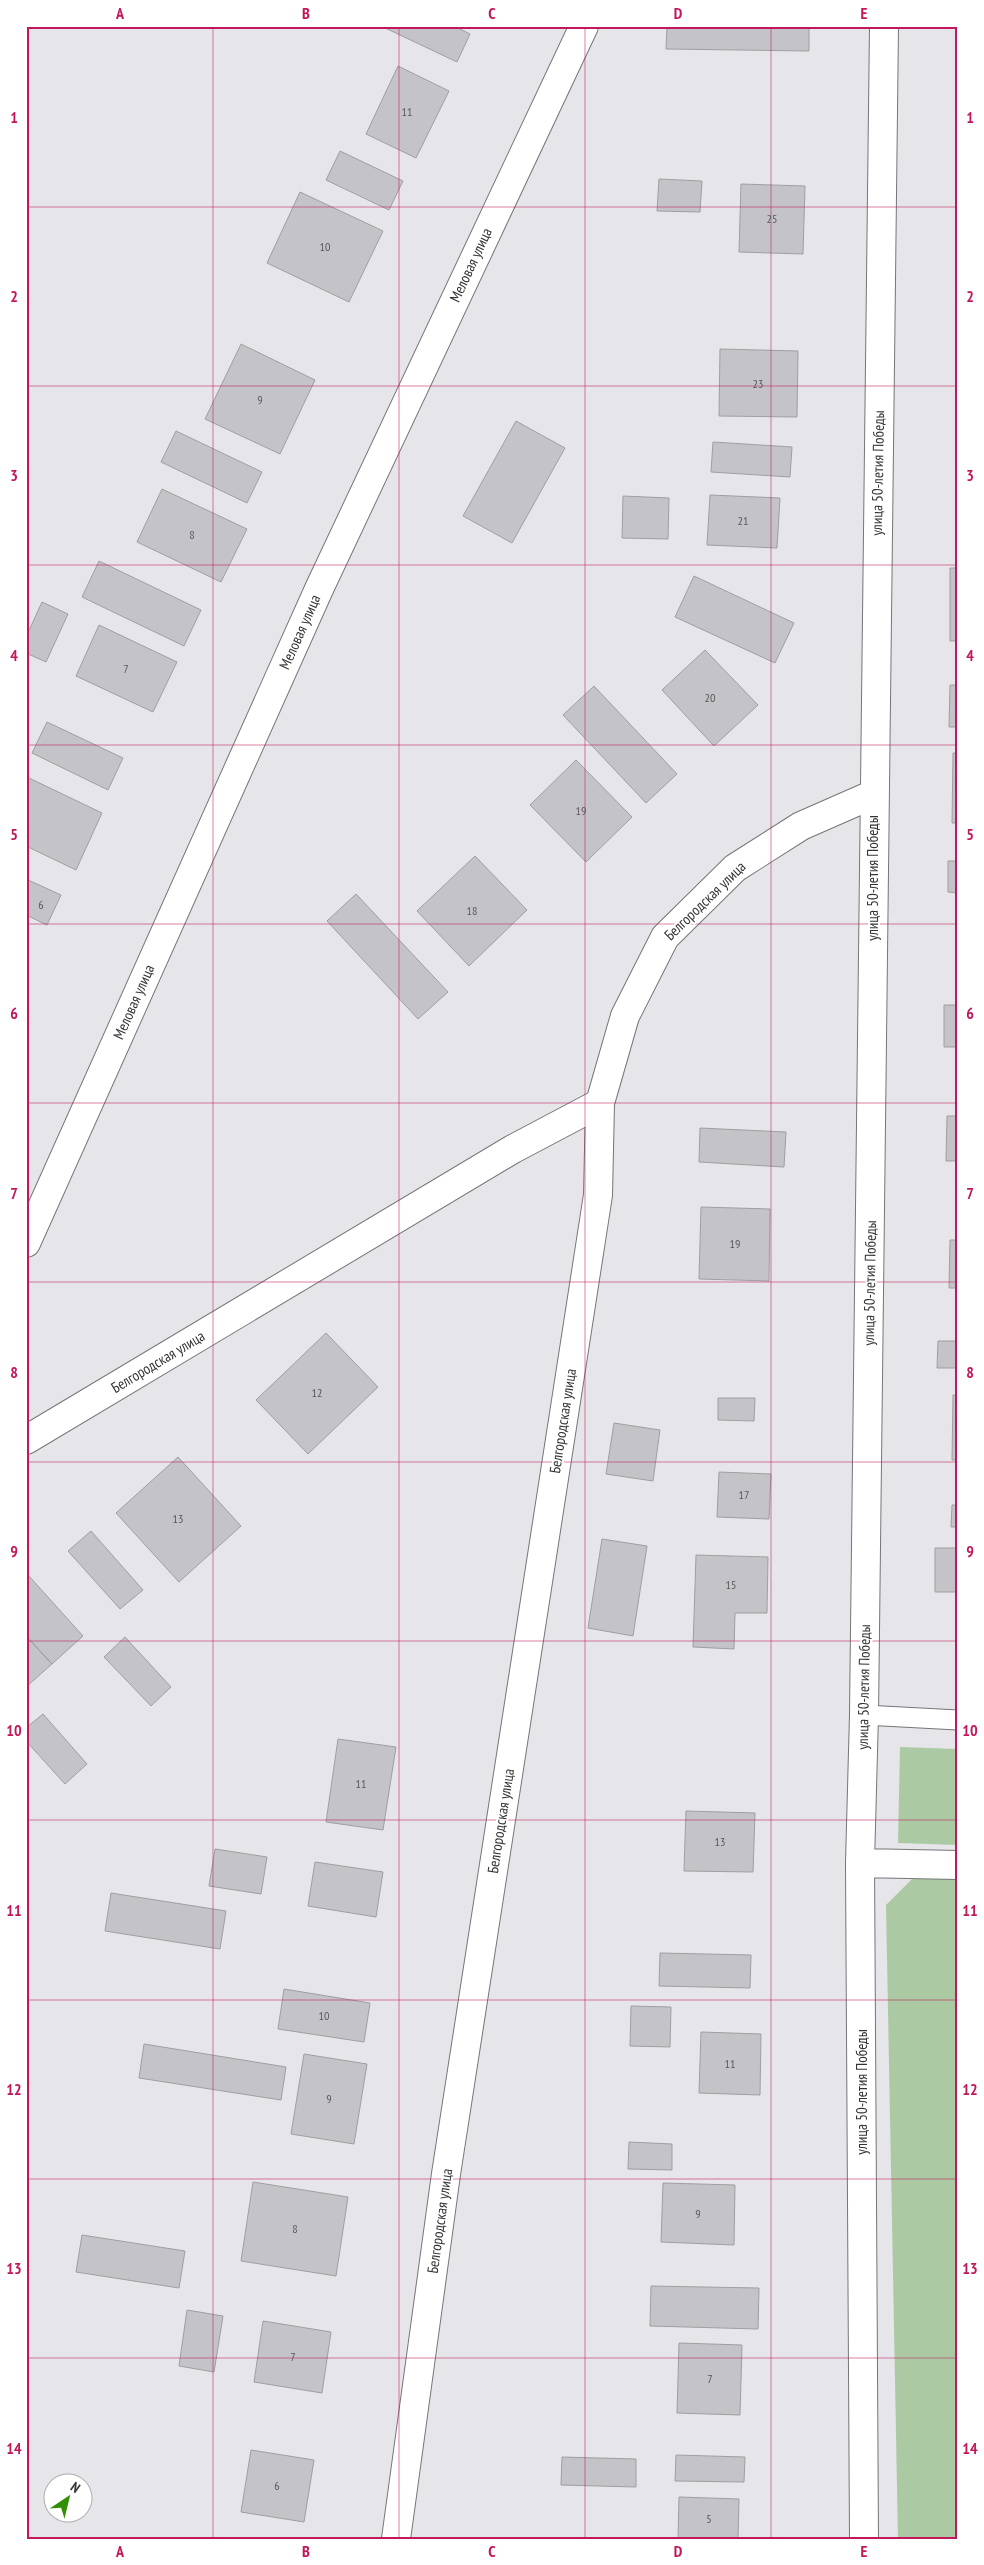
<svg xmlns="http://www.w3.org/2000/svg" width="984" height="2565" font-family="'PT Sans Narrow',sans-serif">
	<rect width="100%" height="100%" fill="#e6e5e9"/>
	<path fill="#abcaa3" d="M900,1747L958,1749V1845L898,1843Z
		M916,1875L958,1876V2539H898L886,1905Z"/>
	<path fill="#c4c3c7" stroke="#9f9ea1" d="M381,26H454L470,34L457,62Z
		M667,26H809V51L666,49Z
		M398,66L449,91L416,158L366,134Z
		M340,151L403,181L389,210L326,180Z
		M659,179L702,181L700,212L657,211Z
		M741,184L805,186L803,254L739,252Z
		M300,192L383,231L349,302L267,263Z
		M241,344L315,380L280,454L205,419Z
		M720,349L798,351L797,417L719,416Z
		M516,421L565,448L512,543L463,516Z
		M176,431L262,472L247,503L161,462Z
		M713,442L792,447L790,477L711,472Z
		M162,489L247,529L221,582L137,542Z
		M710,495L780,498L777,548L707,545Z
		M623,496L669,498L668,539L622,538Z
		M99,561L201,610L184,646L82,597Z
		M950,568H958V641H950Z
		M694,576L794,623L775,663L675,617Z
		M42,602L68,614L46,662L26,653V637Z
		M99,625L177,662L153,712L76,676Z
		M705,650L758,705L714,746L662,690Z
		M950,685H958V727H949Z
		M594,686L677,774L646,803L563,715Z
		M47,722L123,758L108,790L32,753Z
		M953,753H958V823H952Z
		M576,760L632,817L586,862L530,805Z
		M29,778L102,813L76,870L26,846V785Z
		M475,856L527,910L469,966L417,911Z
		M948,861H958V893L948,892Z
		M26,879L61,895L47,925L26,915Z
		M356,894L448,992L418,1019L327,921Z
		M944,1005H958V1047H944Z
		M947,1116H958V1161H946Z
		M700,1128L786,1132L784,1167L699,1162Z
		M701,1207L770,1209L769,1281L699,1279Z
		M950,1240H958V1288H949Z
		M326,1333L378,1387L308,1454L256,1400Z
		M938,1341H958V1368H937Z
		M953,1395H958V1460H952Z
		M718,1398H755L754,1421L718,1420Z
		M614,1423L660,1430L653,1481L606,1474Z
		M178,1457L241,1526L179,1582L116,1513Z
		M719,1472L771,1474L769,1519L717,1517Z
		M952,1505H958V1527H951Z
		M91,1531L143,1590L120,1609L68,1551Z
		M602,1539L647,1546L633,1636L588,1628Z
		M935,1548H958V1592H935Z
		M696,1555L768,1557L767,1613H735L734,1649L693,1647Z
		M28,1575L83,1636L52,1664L26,1636Z
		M26,1636L52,1664L26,1687Z
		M125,1637L171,1687L151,1706L104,1657Z
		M43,1714L87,1764L65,1784L26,1741V1728Z
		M338,1739L396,1747L383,1830L326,1822Z
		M686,1811L755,1813L753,1872L684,1871Z
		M215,1849L267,1857L261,1894L209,1886Z
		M315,1862L383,1872L376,1917L308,1906Z
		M111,1893L226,1911L220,1949L105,1931Z
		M660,1953L751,1955L750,1988L659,1986Z
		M284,1989L370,2003L364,2042L278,2029Z
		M631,2006L671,2007L670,2047L630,2046Z
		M701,2032L761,2034L760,2095L699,2093Z
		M144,2044L286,2067L281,2100L139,2078Z
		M304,2054L367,2064L354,2144L291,2134Z
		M629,2142L672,2144V2170L628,2169Z
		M253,2182L348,2197L336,2276L241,2261Z
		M663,2183L735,2185L734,2245L661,2242Z
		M82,2235L185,2251L179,2288L76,2272Z
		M651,2286L759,2288L758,2329L650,2326Z
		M187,2310L223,2316L214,2372L179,2366Z
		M263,2321L331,2332L322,2393L254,2382Z
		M679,2343L742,2345L740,2415L677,2413Z
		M251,2450L314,2460L304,2522L241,2512Z
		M676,2455L745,2457L744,2482L675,2481Z
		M562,2457L636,2459V2487L561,2485Z
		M679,2497L739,2499L738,2539H678Z"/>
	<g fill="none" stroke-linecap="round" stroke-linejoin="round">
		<g stroke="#767578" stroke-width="21">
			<path id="service" d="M864,1715L958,1720"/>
		</g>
		<g stroke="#767578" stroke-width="30">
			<path id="minor" d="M26,1243L319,589L584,26
				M26,1440L513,1149L600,1103
				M860,1863L958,1865
				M396,2539L446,2174L598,1195L600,1103L625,1016L665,937L735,868L801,826L874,794
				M864,2539L860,1863L864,1715L884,26"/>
		</g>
		<use href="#service" stroke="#fff" stroke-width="19"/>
		<use href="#minor" stroke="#fff" stroke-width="28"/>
	</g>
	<path fill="none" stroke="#c2185b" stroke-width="1" stroke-opacity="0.55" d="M213,26V2539M399,26V2539M585,26V2539M771,26V2539M26,207H958M26,386H958M26,565H958M26,745H958M26,924H958M26,1103H958M26,1282H958M26,1462H958M26,1641H958M26,1820H958M26,2000H958M26,2179H958M26,2358H958"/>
	<g text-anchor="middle" stroke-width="4" stroke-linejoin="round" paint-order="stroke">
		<g font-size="12" fill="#58575a">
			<text x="407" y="116">11</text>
			<text x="772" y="223">25</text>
			<text x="325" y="251">10</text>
			<text x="758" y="388">23</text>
			<text x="260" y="404">9</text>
			<text x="743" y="525">21</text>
			<text x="192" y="539">8</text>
			<text x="126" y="673">7</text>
			<text x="710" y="702">20</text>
			<text x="581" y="815">19</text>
			<text x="41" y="909">6</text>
			<text x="472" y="915">18</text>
			<text x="735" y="1248">19</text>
			<text x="317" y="1397">12</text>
			<text x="744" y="1499">17</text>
			<text x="178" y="1523">13</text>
			<text x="731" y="1589">15</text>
			<text x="361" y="1788">11</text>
			<text x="720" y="1846">13</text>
			<text x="324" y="2020">10</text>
			<text x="730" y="2068">11</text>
			<text x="329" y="2103">9</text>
			<text x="698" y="2218">9</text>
			<text x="295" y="2233">8</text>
			<text x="293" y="2361">7</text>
			<text x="710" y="2383">7</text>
			<text x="277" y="2490">6</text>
			<text x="709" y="2523">5</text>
		</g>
		<g font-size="15" fill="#343335" stroke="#fff">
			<text transform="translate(471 265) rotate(-65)" y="5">Меловая улица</text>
			<text transform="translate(878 473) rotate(-89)" y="5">улица 50-летия Победы</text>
			<text transform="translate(300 632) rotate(-66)" y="5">Меловая улица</text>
			<text transform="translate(873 878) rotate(-90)" y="5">улица 50-летия Победы</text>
			<text transform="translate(705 901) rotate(-44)" y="5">Белгородская улица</text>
			<text transform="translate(134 1002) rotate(-66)" y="5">Меловая улица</text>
			<text transform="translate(870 1283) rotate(-89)" y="5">улица 50-летия Победы</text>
			<text transform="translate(158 1362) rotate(-31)" y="5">Белгородская улица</text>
			<text transform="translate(563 1421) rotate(-81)" y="5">Белгородская улица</text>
			<text transform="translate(864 1687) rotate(-89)" y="5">улица 50-летия Победы</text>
			<text transform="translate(501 1821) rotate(-81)" y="5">Белгородская улица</text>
			<text transform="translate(862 2092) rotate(-90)" y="5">улица 50-летия Победы</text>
			<text transform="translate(440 2221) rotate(-82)" y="5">Белгородская улица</text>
		</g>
	</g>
	<rect width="984" height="2565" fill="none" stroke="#ffffff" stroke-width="55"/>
	<g transform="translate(68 2498) rotate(35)"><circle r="24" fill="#ffffff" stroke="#aeadae"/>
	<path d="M0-4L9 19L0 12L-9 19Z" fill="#329007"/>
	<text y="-8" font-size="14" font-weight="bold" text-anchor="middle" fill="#343335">N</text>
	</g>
	<rect x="28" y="28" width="928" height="2510" fill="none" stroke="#c2185b" stroke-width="2"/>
	<g font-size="16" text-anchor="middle" font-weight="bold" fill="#c2185b">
		<text x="120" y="19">A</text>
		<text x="306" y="19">B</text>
		<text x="492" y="19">C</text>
		<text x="678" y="19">D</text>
		<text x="864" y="19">E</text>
		<text x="14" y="123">1</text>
		<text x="970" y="123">1</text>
		<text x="14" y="302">2</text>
		<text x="970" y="302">2</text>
		<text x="14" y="481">3</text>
		<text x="970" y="481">3</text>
		<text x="14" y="661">4</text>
		<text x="970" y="661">4</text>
		<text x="14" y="840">5</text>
		<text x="970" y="840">5</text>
		<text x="14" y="1019">6</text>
		<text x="970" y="1019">6</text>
		<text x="14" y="1199">7</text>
		<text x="970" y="1199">7</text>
		<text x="14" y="1378">8</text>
		<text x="970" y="1378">8</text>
		<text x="14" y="1557">9</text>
		<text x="970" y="1557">9</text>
		<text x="14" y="1736">10</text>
		<text x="970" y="1736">10</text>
		<text x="14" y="1916">11</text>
		<text x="970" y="1916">11</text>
		<text x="14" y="2095">12</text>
		<text x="970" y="2095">12</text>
		<text x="14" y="2274">13</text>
		<text x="970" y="2274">13</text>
		<text x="14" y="2454">14</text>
		<text x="970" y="2454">14</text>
		<text x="120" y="2557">A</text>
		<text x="306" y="2557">B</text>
		<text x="492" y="2557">C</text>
		<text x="678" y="2557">D</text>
		<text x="864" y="2557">E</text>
	</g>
</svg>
